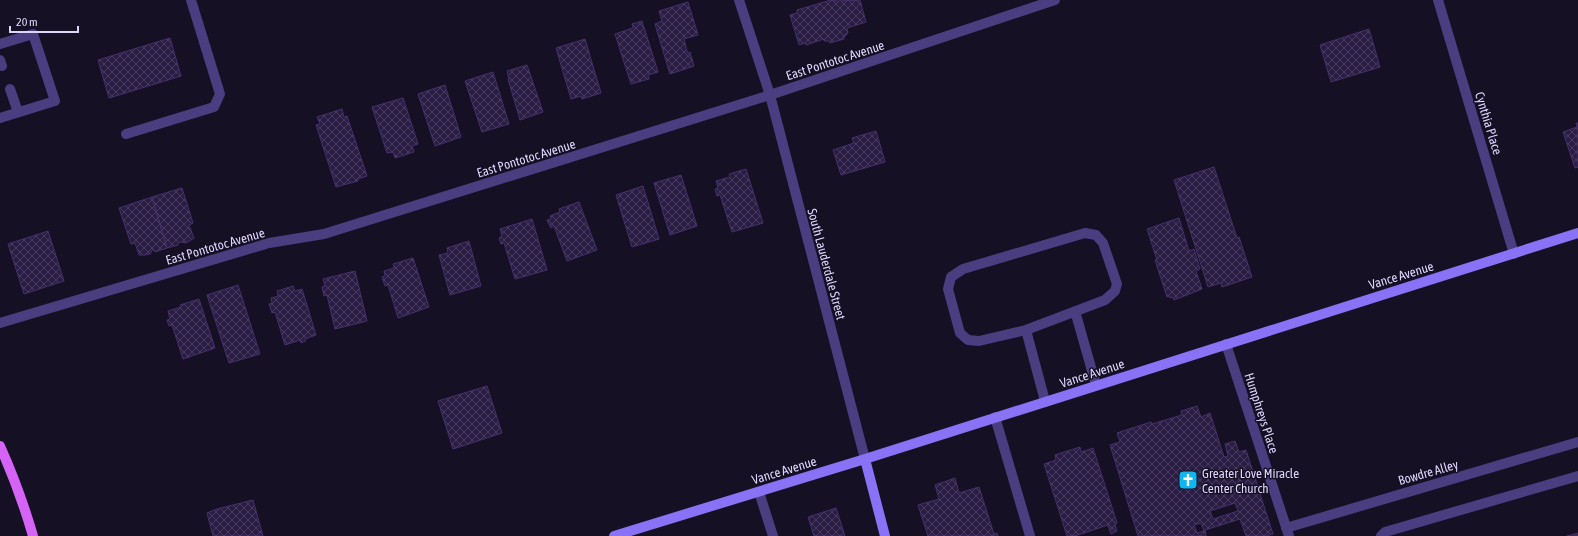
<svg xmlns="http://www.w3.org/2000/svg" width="1578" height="536" font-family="'Asap Condensed',sans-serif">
	<defs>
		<pattern id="building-cross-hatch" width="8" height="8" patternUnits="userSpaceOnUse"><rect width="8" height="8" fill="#2a1d43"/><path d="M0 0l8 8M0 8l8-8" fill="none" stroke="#483d5f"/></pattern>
	</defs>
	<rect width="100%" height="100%" fill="#161024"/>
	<path fill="url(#building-cross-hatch)" stroke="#46306e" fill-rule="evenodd" d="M831,0L837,1L860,0L866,22L847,28L848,33L844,37V39L830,43L829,41H824V39L806,45L805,43L799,45L790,15L797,13V10Z
		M688,2L698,35L684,39L687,51L688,53L690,52L694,66L670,74L655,24L662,21L659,11Z
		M642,21L658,72L648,75L649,79L631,84L615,34L633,28L632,24Z
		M1369,29L1380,67L1331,82L1320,45Z
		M170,38L181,76L109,98L98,60Z
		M585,39L601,93L582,99L581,96L571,99L556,48Z
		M527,65L543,112L520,120L508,79H509L507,71Z
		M493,72L509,124L482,132L465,81Z
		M445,85L461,137L435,146L418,94Z
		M403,98L418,144L412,146L414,152L395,158L393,152L387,153L372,107Z
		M342,109L344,117L347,116L367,176L358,179V181L336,187L316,125L320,124L317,117Z
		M1576,123H1578V167L1575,168L1563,132L1577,127Z
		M876,131L885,162L841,175L833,150L854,143L852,138Z
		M1214,167L1237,238L1239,237L1252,277L1222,287L1221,283L1208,287L1174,180Z
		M746,169L763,223L732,232L720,195L717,196L715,189L718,188L716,181L730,177L729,174Z
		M681,175L697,226L670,235L654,183Z
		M643,186L659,239L632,247L616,195Z
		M182,188L193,223L189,225L194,238L186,243L181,242L178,243V245L167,248L152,197Z
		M152,197L167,248L155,252L153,249L150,254L145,255H139L135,243L131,244L119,208Z
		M579,202L597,250L567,261L554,226L551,228L547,220L551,219L550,216L560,212L559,209Z
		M1179,218L1189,251L1194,249L1200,269L1196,271L1202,289L1174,300L1173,297L1170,298L1169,296L1167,297L1155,260H1157L1147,229Z
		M532,219L547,270L515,279L504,243L501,244L499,238L502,236L500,229Z
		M48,231L64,281L24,294L8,244Z
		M469,241L481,286L450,295L439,255L448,253L447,248Z
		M413,258L429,307L398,318L388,285L385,286L382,277L385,276L384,271L394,268L393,264Z
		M355,271L367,321L335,329L327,295L324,296L322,287L325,286L323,279Z
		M238,285L260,354L229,363L207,295Z
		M293,286L295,291L302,289L316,335L305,339L306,341L301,343L300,340L285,345L275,312L272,313L269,304L272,303L271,298L278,296L277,291Z
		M199,299L215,348L183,359L172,325L169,326L167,320L170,319L168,311L181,307L180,305Z
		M487,386L502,433L453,449L438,401Z
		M1197,406L1201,417L1210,413L1224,457L1228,456L1225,444L1235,441L1239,452L1246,450L1273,534L1267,536H1246L1240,519L1205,530L1206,536H1138L1110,445L1120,442L1117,433L1151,422L1152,424L1182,415L1181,411ZM1235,503L1238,511L1213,519L1210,511ZM1201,523L1204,531L1197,533L1194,525Z
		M1080,447L1081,452L1093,448L1117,523L1115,524L1117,531L1111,534L1108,525L1075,536H1067L1044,464L1056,460L1055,455Z
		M955,478L959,493L979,487L994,534L997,533L998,536H928L918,505L939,499L935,485Z
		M253,500L263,536H213L207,513L217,509Z
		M836,508L845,536H814L808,517Z
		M1578,533V536H1567Z"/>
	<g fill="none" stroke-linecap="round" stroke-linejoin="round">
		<path stroke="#4a3e80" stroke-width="10" d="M0,44L33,34L55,101L0,118
			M0,60L2,66
			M10,89L18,112
			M126,134L214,107L220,94L191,0
			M1075,311L1096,385
			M1026,330L1105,300L1115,291L1117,284L1103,243L1096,235L1085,233L963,269L951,277L948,289L960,333L968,340L979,341L1026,330L1045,401
			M1226,344L1289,536
			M995,417L1030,536
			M759,492L773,536
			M1286,528L1578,442
			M1381,536L1385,532L1578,476"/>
		<path stroke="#4a3e80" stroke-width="10" d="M739,0L770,95L865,459
			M1438,0L1514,254
			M0,323L269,243L324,234L770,95L1055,0"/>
		<path stroke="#8972f6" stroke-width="10" d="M865,459L885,536
			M614,536L865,459L1578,233"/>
		<path stroke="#d563f6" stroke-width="10" d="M0,446C13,475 24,505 33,536"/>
	</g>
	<defs>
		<g id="church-square" transform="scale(1)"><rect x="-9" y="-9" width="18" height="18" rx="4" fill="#0eb7ef" stroke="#161024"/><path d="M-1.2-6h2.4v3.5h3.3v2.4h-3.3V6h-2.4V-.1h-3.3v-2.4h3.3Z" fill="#fff"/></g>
	</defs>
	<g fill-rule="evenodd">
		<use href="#church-square" x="1188" y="480"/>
	</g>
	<g text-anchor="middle" stroke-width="3" stroke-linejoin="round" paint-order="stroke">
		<g font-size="13" fill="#dfd5fc" stroke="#161024">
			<text transform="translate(835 60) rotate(-18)" y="5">East Pontotoc Avenue</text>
			<text transform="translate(1489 123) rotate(73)" y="5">Cynthia Place</text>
			<text transform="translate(526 158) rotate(-17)" y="5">East Pontotoc Avenue</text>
			<text transform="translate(215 246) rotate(-16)" y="5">East Pontotoc Avenue</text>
			<text transform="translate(827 264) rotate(75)" y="5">South Lauderdale Street</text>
			<text transform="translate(1401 275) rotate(-17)" y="5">Vance Avenue</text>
			<text transform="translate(1092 373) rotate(-18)" y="5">Vance Avenue</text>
			<text transform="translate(1262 413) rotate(72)" y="5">Humphreys Place</text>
			<text transform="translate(784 470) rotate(-17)" y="5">Vance Avenue</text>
			<text transform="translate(1428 472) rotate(-16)" y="5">Bowdre Alley</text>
		</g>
		<g font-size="13" fill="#dfd5fc" stroke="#161024" text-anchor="start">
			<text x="1202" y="478">Greater Love Miracle<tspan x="1202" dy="15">Center Church</tspan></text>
		</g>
	</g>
	<path d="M10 26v6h68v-6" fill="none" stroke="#dfd5fc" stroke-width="2"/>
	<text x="16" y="26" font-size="12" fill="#dfd5fc" stroke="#161024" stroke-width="3" paint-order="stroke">20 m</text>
</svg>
